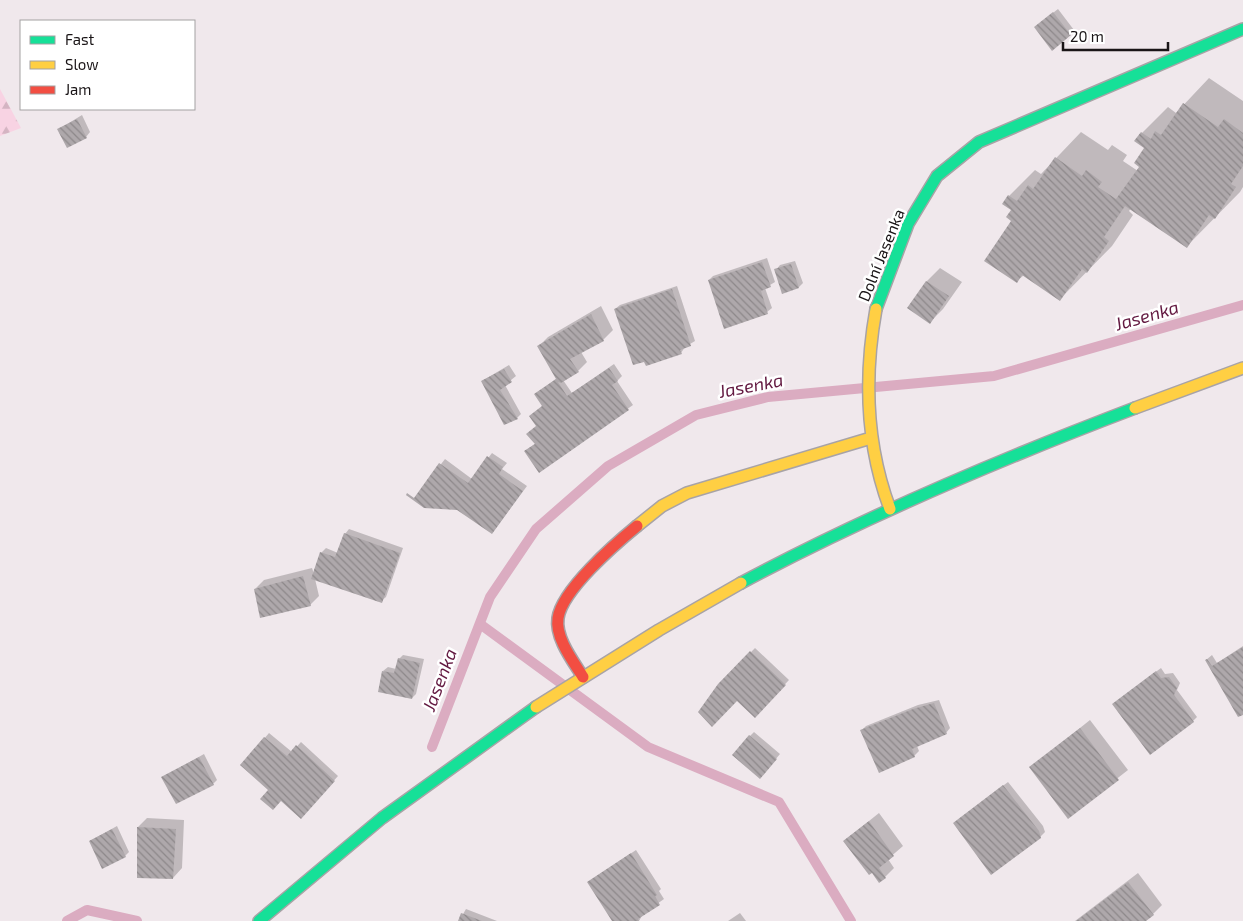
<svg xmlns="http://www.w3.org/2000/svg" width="1243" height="921" font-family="'Exo 2',sans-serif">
	<defs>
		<pattern id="forest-firs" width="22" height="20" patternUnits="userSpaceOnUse" patternTransform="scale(1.25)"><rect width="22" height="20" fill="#f8d3e3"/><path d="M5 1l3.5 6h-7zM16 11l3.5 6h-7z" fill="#d4b4c2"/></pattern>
		<pattern id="building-back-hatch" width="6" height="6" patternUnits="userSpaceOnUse" patternTransform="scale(1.25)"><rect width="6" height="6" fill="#aea8ab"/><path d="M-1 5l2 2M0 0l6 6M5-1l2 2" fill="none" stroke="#8d888a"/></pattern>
	</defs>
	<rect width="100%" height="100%" fill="#f0e8ec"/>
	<path fill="url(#forest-firs)" d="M0,89L21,128L0,136Z"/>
	<path fill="#0003" d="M1058,9L1074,30L1070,34L1040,23Z
		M1209,78L1243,101V187L1240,192L1187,246L1131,208L1129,211L1133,215L1112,246L1060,299L1024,275L1017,281L1012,210L1009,196L1035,170L1041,174L1081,132L1108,150L1112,145L1127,155L1123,161L1138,171L1146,147L1136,141L1142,133L1168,107L1176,113Z
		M82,115L90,132L86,137L59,129Z
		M767,258L775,282L765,288L772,308L767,312L709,280L713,276Z
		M795,261L803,283L799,287L783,293L776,270L780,265Z
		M940,268L962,282L943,309L930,322L927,281Z
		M677,286L695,341L685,347L681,353L615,309L620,305Z
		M601,306L613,330L603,340L581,352L587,362L578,371L563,380L572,393L614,364L622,376L617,381L633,405L539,471L525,451L536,443L537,426L543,405L536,394L557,378L539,346L548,337Z
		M509,365L516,376L505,385L521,414L517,418L482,381Z
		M492,453L507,463L502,469L527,486L496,528L458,508L414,499L445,459L472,479Z
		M349,529L403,548L386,597L381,601L315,579L319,596L310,605L255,589L264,580L312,568L314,574L321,553L326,548L338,553L345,534Z
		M1243,646V713L1206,660L1212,655L1217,663Z
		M755,648L789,680L755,716L719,685Z
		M403,655L424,659L416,694L412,698L383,671L388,667L396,669L399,659Z
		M1161,668L1165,674L1173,673L1180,683L1177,690L1197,717L1193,721L1118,700Z
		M939,700L950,728L946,733L917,746L919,751L914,756L862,730L866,726L918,705Z
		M1090,720L1128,770L1068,817L1031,767Z
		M754,732L780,754L764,773L750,736Z
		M269,733L292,752L301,742L338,776L305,813L270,789L242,765Z
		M204,754L217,780L213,784L163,777Z
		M1008,782L1043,826L1045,832L1040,837L959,819Z
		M879,813L903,846L888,859L894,868L885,877L844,841Z
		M147,818L184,820L182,868L173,878L138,827Z
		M117,826L129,852L125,856L90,841Z
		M636,850L661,889L659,891L664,899L643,914L639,921H613L588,882Z
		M1138,873L1162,905L1153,914L1144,921H1075Z
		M466,909L497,921H459Z
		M740,913L746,921H728Z"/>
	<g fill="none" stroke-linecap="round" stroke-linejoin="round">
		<path stroke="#dbacc1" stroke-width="10" d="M480,624L648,747L779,802L851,921
			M432,747L490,597L536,529L608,466L696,415L768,397L994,376L1243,305
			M67,921L87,910L137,921"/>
	</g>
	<path fill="url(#building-back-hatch)" d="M1053,12L1071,35L1052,51L1034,27Z
		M1183,103L1218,127L1224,119L1243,133V166L1231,184L1236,187L1215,219L1209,215L1187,248L1125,206L1104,237L1109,241L1087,273L1082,269L1060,301L1022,275L1017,283L984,261L1011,221L1006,217L1011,210L1002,204L1008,195L1017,201L1028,185L1033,189L1055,157L1082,176L1086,170L1102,182L1098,187L1116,199L1139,167L1134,163L1144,148L1134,141L1141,132L1151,139L1155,131L1161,135Z
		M77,119L87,138L67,148L57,129Z
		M762,262L771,287L761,291L768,314L724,329L708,280Z
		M791,264L799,288L782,294L774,269Z
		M926,281L949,296L930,324L907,308Z
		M672,289L691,346L680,350L682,354L646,366L644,362L633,365L614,309Z
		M591,314L604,341L570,359L579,372L561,383L558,382L567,396L609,368L618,381L612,385L629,410L539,473L524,451L535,444L526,434L536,426L529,416L542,406L534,394L556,379L537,346Z
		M504,369L512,382L500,390L518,419L504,425L481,381Z
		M487,456L503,467L499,474L523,491L492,534L457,510L424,508L406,495L407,493L414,498L439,463L468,483Z
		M344,533L400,553L382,603L311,579L320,552L335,557Z
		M303,576L311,606L260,618L254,589Z
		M1243,647V715L1238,717L1205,660L1207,659L1212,666Z
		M750,651L786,685L755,718L737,701L712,727L698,712L718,684Z
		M398,658L420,663L412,699L378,692L382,671L394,673Z
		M1156,671L1161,678L1169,677L1177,688L1174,695L1194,722L1150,755L1112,704Z
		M934,703L947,734L912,749L915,757L879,773L860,730L913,709Z
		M1080,728L1119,780L1068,819L1029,767Z
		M749,735L777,759L760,779L732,755Z
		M264,737L287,756L296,745L335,781L301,819L281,801L273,810L260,799L268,790L240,765Z
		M199,757L214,785L176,804L161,777Z
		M1003,785L1039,831L1041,838L991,875L953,823Z
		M869,821L894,856L879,868L886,878L879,883L872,873L869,875L843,841Z
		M137,827L176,829L173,879L137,878Z
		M112,829L126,857L102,869L89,841Z
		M631,853L657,895L655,896L660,905L638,919L639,921H612L587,882Z
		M1128,882L1154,915L1146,921H1076Z
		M461,913L482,921H458Z"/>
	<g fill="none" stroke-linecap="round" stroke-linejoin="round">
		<g stroke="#a8a3a6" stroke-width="14">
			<path id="fast" d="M876,309L908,224L937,176L979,142L1243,29
				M741,583C868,515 1001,459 1135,408
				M259,921L382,818L536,707"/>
		</g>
		<g stroke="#a8a3a6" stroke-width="14">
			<path id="slow" d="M876,309C864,376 866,445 890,509
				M1135,408L1243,368
				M637,526L662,506L687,493L871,438
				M536,707L659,630L741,583"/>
		</g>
		<g stroke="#a8a3a6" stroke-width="14">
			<path id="jam" d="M583,677C573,661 555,638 558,618C562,590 615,544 637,526"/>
		</g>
		<use href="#fast" stroke="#16e098" stroke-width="11"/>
		<use href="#slow" stroke="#ffcf43" stroke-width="11"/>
		<use href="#jam" stroke="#f24e42" stroke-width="11"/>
	</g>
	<g text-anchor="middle" stroke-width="5" stroke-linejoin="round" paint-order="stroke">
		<g font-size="16" fill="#1a1517" stroke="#fff">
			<text transform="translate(881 255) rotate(-68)" y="6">Dolní Jasenka</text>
		</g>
		<g font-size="18" font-style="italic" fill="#631941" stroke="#fff">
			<text transform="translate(1147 316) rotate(-16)" y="6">Jasenka</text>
			<text transform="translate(751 386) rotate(-11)" y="6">Jasenka</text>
			<text transform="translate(440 680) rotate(-69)" y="6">Jasenka</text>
		</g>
	</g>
	<rect x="20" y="20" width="175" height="90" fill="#ffffff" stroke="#a3a1a2"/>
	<rect x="30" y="36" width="25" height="8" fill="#16e098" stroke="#a3a1a2"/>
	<text x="65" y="45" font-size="15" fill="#1a1517">Fast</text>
	<rect x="30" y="61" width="25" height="8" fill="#ffcf43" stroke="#a3a1a2"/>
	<text x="65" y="70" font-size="15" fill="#1a1517">Slow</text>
	<rect x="30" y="86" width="25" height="8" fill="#f24e42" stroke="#a3a1a2"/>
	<text x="65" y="95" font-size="15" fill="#1a1517">Jam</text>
	<path d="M1063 42v8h105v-8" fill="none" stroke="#1a1517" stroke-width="2.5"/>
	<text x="1070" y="42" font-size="15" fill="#1a1517" stroke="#ffffff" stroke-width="4" paint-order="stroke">20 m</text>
</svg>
